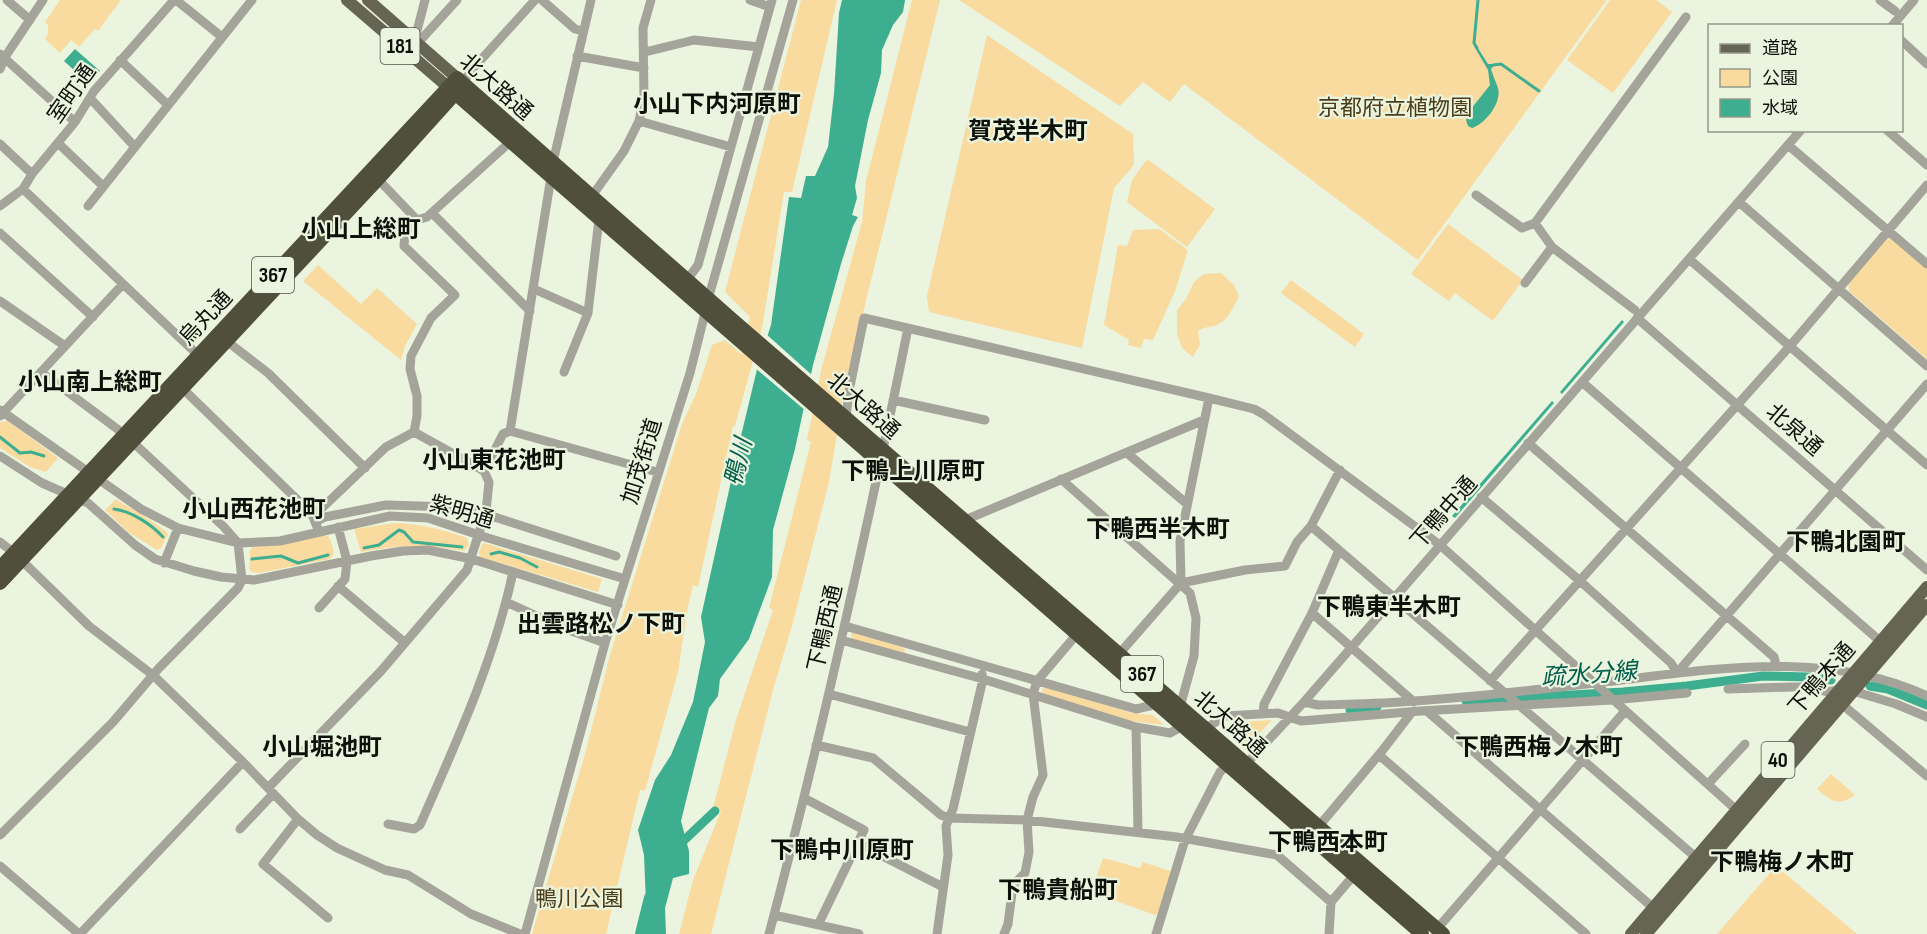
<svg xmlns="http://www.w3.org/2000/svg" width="1927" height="934" font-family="'Sofia Sans Condensed','Noto Sans JP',sans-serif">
	<rect width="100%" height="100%" fill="#eaf4de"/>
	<path fill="#f9dba0" d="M60,0H121L98,31L95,29L79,47L71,40L60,53L45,39L48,34V25L45,22Z
		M801,0H837L792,192H784L762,328L735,426H733L698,587L693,585L688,606L678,672L645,791L640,790L606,934H532L585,754L610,655L682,424L696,394L712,345L725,340L741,354L750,317L725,292Z
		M912,0H940L845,386L829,482L793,622L773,690L711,934H679L693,880L721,811L713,808L736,720L773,610L769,608L811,442L807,440L822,367L862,222L866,181Z
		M959,0H1607L1418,260L1184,84L1170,102L1143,82L1120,106Z
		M1610,0H1656L1672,12L1613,93L1567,60Z
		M987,35L1133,134L1134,165L1114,188L1082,348L929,312L927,296Z
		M1147,159L1215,209L1187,247L1127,202L1132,180Z
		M1448,224L1523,280L1493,321L1455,293L1449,301L1411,274Z
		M1159,229L1188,250L1175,291L1153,340L1144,339L1141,348L1128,345L1129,340L1104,325L1118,245L1127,246L1133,230Z
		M1893,238L1927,269V359L1849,291L1848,282L1885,239Z
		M318,265L361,304L377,288L417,324L405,346L401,360L303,281Z
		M1221,273L1234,285L1239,296C1233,308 1229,319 1217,325C1209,328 1205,326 1198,331L1200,345L1193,357L1182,348L1177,334V310L1186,299L1194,282L1204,274Z
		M1291,280L1364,334L1355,347L1281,293Z
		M8,421L58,458L46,472L30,467L0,448V422Z
		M116,499C125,505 165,528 168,534L161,548L157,550L128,532L105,510Z
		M394,523C420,524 442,529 467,538L469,545L464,551C427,544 398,545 361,552L354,529Z
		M324,535L329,537C332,545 337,553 330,559L259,573L252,572L249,569L250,551L252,547L285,544Z
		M484,543L602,579L598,592L480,557L479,553L482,544Z
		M853,631L904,648L905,652L904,653L852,639L851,633Z
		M1046,686L1132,713L1153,715L1164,725L1131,721L1043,694L1042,690Z
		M1272,720L1251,742L1242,743L1231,733L1241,722Z
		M1831,774L1855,795C1838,807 1831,801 1817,789Z
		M1103,858L1140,868L1143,862L1173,872L1159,913L1155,915L1091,892Z
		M1776,866L1857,934H1717Z"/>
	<path fill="#3eae90" d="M842,0H905L903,12L893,25L882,50L881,73L868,120L855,186L857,198L852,215L858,217L853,226L841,264L813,365L795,449L773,530L772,577L749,639L720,679L718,696L709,708L681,821L689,851V874L673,878L665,908L666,934H643L647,927L644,855L638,830L655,780L671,755L693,702L705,642L701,617L741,436L758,365L771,325L789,197L801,198L806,176H815L828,147L834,94L839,13Z
		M1476,45L1488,64H1495L1491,69C1493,76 1496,82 1498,88C1502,103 1485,124 1472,128L1468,126L1466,120L1471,109L1490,85L1488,70L1474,46Z
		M75,49L100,71L89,84L64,61Z
		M1622,320L1624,322L1562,394L1560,392Z
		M1552,401L1554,403L1455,518L1452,516Z"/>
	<path fill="#eaf4de" d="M765,333L813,376L806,411L754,367Z"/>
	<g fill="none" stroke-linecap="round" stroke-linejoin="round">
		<path stroke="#3eae90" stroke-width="3" d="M1477,48L1474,43L1478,0
			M1493,65L1501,64L1539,91
			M0,437L20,453L31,452L44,456
			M114,509C131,511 151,524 163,537
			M364,548L379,545L399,530L404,532L413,542L462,547
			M491,554L499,552L520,558L537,567
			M252,559L281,556L298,563L328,555"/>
		<path stroke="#3eae90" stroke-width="9" d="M1870,686L1888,689L1927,705
			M1466,701L1623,692L1687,686L1763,676L1809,677L1831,680
			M1350,710L1377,707
			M678,846L715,811"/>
		<path stroke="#3eae90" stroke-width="16" d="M643,934L652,898"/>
		<path stroke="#a4a49a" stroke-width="9" d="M7,0L30,20
			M176,0L222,37
			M542,0L575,29L583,31
			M750,0L770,7
			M1880,0L1895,11
			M1892,26L1914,0
			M417,31L425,0
			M1902,41L1927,64
			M417,44L457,0
			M645,52L694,40L759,47
			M0,54L75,122
			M577,56L644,68
			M120,60L168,105
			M0,69L5,57L43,0
			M463,84L469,73L535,0
			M90,98L135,147
			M639,121L731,147
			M1887,130L1927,165
			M0,144L32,174
			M59,144L103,186
			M1788,145L1927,264
			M553,162L591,0
			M23,189L198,355
			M1476,195L1522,228L1535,223L1686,17
			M592,196L624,151L639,121L644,98L643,28L651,0
			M1739,202L1927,366
			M0,206L23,189L32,174L75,122L94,91L174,0
			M88,206L252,0
			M432,213L530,311
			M417,220L427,217L510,142
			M1535,223L1552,247L1635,310
			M0,233L93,317
			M1689,259L1927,465
			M687,280L698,265L772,0
			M1525,283L1552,247
			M534,289L588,313
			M0,301L65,346
			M1637,318L1927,570
			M224,339L268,373L365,468
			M564,372L588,313L599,219
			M1582,382L1880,641
			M180,386L312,514
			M893,400L985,420
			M0,410L141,509L178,528L238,543L280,541L390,516L428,518L488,538L625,579
			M0,416L123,284
			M846,418L849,391L864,318L1209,398L1254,409L1263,414L1440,545L1741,814
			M510,431L551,177
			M414,432L484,471
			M1528,443L1774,657L1776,665
			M1127,453L1187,504
			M0,456L42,483L88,503L135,545L155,559L194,571L221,577L254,580L371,556L403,551L428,550L472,559L618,605
			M1061,479L1190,593L1196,618L1194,656L1180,707
			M1481,497L1579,580L1671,663L1677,673L1927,384
			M965,520L1204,420
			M315,522L325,517L386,505L452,507L485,514L616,556
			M1311,526L1340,470
			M319,532L312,514L322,508L386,447L414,432L417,416V396L410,369L411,356L431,318L455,295L404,246L405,233L417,220L374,175
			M0,542L14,553L89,626L154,676L243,762L298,819L317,835L337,848L385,870L408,875L471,914L520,934
			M164,563L178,528
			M1181,583L1180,541L1209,398
			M338,586L404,642
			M506,602L563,628L605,643
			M319,608L345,579L347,561L338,527
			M1312,613L1414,702
			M845,626L1136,709L1158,704
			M841,640L983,679L1136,727L1170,733L1183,726
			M1119,654L1181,583L1245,570L1285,566L1297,542L1311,526L1699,860
			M1490,681L1790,346L1927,185
			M1728,689L1791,687H1812L1827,692L1838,690L1853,691L1896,704L1927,717
			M829,694L970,732
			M1837,700L1927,776
			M1304,702L1318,705C1350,704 1382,704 1414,701C1474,697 1535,690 1595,683C1705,671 1822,647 1927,696
			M1427,711L1658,912
			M1263,714L1264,704L1312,613L1339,550
			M1136,727L1138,832
			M1205,729L1225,716L1278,713L1301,721L1420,711L1612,700L1687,693
			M816,745L873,758L941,815L949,818L953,809L983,679L982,674
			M1379,755L1586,934
			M1708,784L1745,744
			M268,788L381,671L467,570L486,511L489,482L484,471L503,434L510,431L657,472
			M804,798L864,830L818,925
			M298,819L263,864L328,918
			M388,824L414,829L420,825C456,743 494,661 513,572
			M1319,826L1382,751L1412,712
			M240,829L273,794
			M0,835L113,722L159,668L238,588L242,580L238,543L223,526L124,434L41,372
			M857,843L943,887
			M0,866L79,934
			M774,915L859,934
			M1437,929L1625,711
			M80,934L243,762
			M525,934L605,643L690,373L711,289L793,0
			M769,934C822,734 867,531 908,328
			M937,934L948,855L946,826L949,818L1027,820L1177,837L1277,855L1331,902
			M1004,934L1008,924L1012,893L1015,883L1025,873L1029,852L1027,820L1033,797L1043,775L1033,694L1037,681L1077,634
			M1156,934L1185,840L1220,772L1227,765L1246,764L1304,702L1801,130
			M1329,934L1331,902L1354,875"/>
		<path stroke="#666553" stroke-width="12" d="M347,0L448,87
			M368,0L457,78
			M1631,934L1927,587
			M1646,934L1927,605"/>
		<path stroke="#504f3b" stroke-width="14" d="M448,87L1422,934
			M0,568L457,78L736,323L1443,934
			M0,583L378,179L460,88"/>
	</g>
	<g text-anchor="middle" stroke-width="4.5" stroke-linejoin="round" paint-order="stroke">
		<g fill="#eaf4de" stroke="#50554a" stroke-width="1.5">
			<rect x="380.5" y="28" width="39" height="36" rx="4.5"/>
			<rect x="252" y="257" width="42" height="36" rx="4.5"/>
			<rect x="1121" y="656" width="42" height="36" rx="4.5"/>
			<rect x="1761.5" y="742" width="33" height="36" rx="4.5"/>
		</g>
		<g font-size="21" font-weight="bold" fill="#0e110a">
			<text x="400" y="53">181</text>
			<text x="273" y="282">367</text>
			<text x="1142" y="681">367</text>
			<text x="1778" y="767">40</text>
		</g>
		<g font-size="22" fill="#0e110a" stroke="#eaf4de">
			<text transform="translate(497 86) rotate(41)" y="8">北大路通</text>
			<text transform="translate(71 93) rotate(-55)" y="8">室町通</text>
			<text transform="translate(205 317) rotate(-47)" y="8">烏丸通</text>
			<text transform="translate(864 405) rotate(41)" y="8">北大路通</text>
			<text transform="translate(1795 429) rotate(41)" y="8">北泉通</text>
			<text transform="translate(641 461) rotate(-73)" y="8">加茂街道</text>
			<text transform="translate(462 511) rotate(16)" y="8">紫明通</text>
			<text transform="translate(1443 512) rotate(-49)" y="8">下鴨中通</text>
			<text transform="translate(824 628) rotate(-77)" y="8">下鴨西通</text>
			<text transform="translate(1821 678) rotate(-49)" y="8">下鴨本通</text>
			<text transform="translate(1231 723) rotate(41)" y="8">北大路通</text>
		</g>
		<g font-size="22" fill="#4c3c18" stroke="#eaf4de">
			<text x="1395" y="115">京都府立植物園</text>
			<text x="579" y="906">鴨川公園</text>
		</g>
		<g font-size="24" font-weight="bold" fill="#0e110a" stroke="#eaf4de">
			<text x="717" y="112">小山下内河原町</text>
			<text x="1028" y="139">賀茂半木町</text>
			<text x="361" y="237">小山上総町</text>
			<text x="90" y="390">小山南上総町</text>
			<text x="494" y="468">小山東花池町</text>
			<text x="913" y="479">下鴨上川原町</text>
			<text x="254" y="517">小山西花池町</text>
			<text x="1158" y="537">下鴨西半木町</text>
			<text x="1846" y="550">下鴨北園町</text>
			<text x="1389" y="615">下鴨東半木町</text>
			<text x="601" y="632">出雲路松ノ下町</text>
			<text x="322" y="755">小山堀池町</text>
			<text x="1539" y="755">下鴨西梅ノ木町</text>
			<text x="1328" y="850">下鴨西本町</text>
			<text x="842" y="858">下鴨中川原町</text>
			<text x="1782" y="870">下鴨梅ノ木町</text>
			<text x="1058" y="898">下鴨貴船町</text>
		</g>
		<g font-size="24" font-style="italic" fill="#005e4a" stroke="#eaf4de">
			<text transform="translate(738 462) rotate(-76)" y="8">鴨川</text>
			<text transform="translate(1589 674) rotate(-4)" y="8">疏水分線</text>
		</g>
	</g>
	<rect x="1708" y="24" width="195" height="108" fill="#eaf4de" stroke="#929989" stroke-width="1.5"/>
	<rect x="1720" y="44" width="30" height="9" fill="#666553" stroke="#929989" stroke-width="1.5"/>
	<text x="1762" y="54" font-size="18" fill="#0e110a">道路</text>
	<rect x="1720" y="69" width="30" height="18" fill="#f9dba0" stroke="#929989" stroke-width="1.5"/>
	<text x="1762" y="84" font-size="18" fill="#0e110a">公園</text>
	<rect x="1720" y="99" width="30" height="18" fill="#3eae90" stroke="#929989" stroke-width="1.5"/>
	<text x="1762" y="114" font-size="18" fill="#0e110a">水域</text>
</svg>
